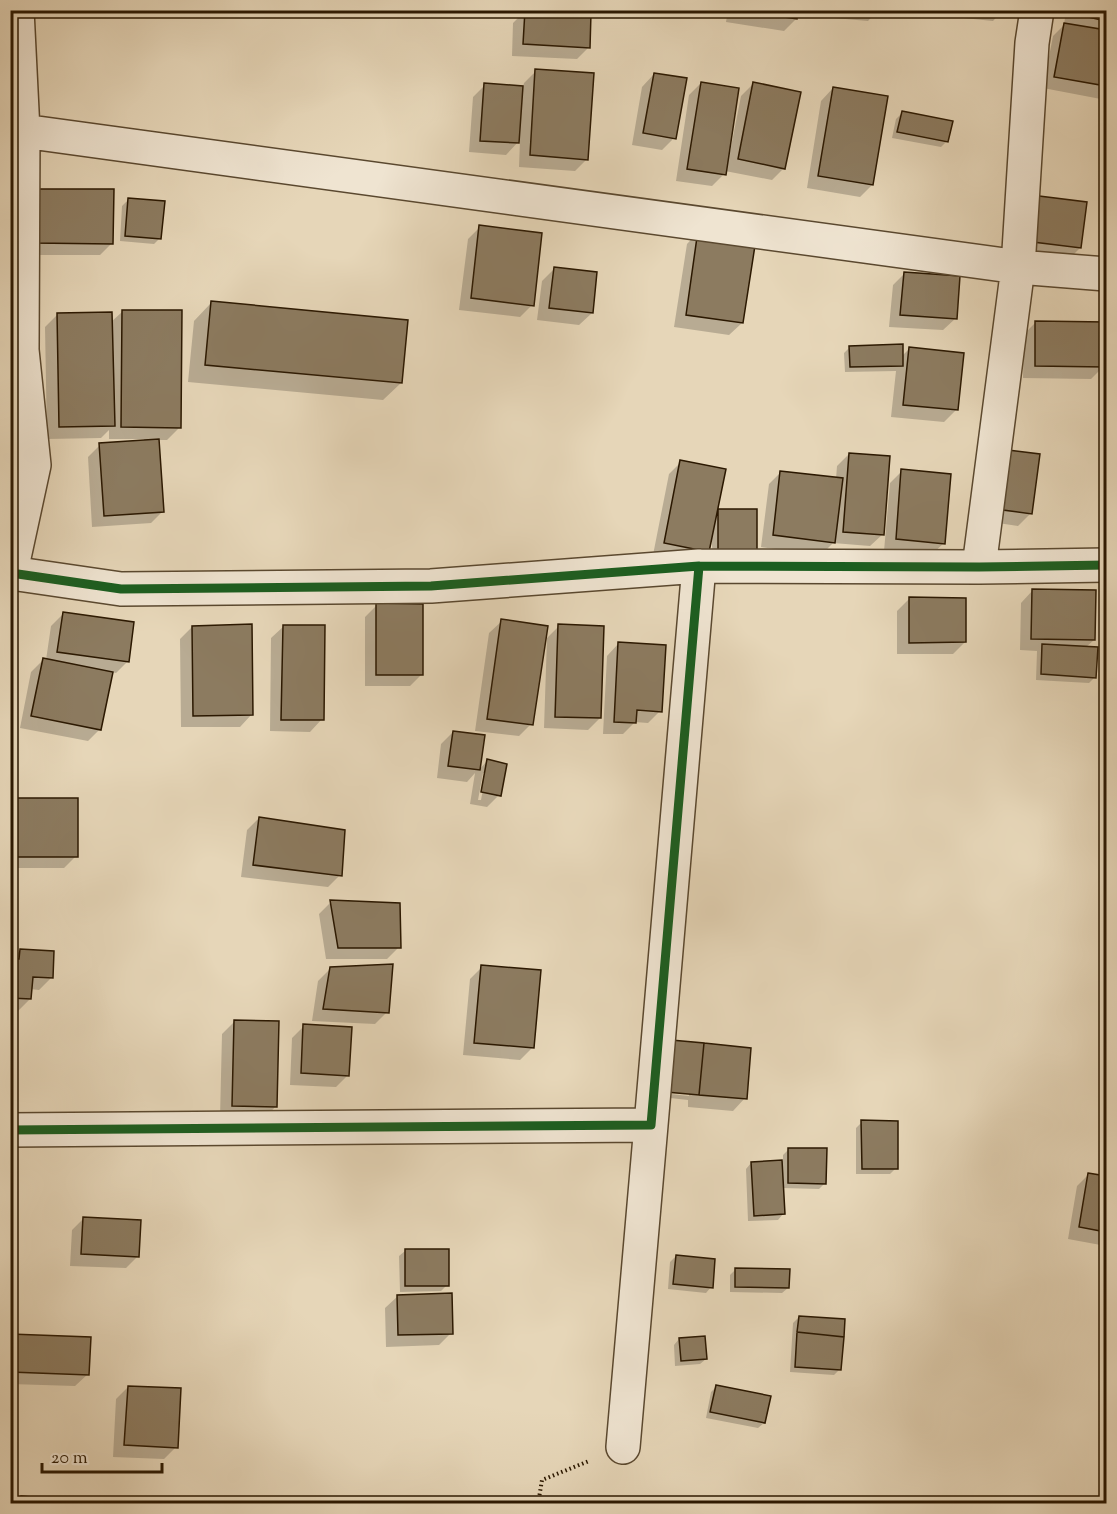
<svg xmlns="http://www.w3.org/2000/svg" width="1117" height="1514" font-family="'Sorts Mill Goudy',serif">
	<rect width="100%" height="100%" fill="#e6d6b8"/>
	<filter id="stains"><feTurbulence type="fractalNoise" baseFrequency=".00333" numOctaves="4"/><feColorMatrix values="0 0 0 0 .2 0 0 0 0 .09 0 0 0 0 .02 0 0 0 .5 -.17"/></filter>
	<radialGradient id="worn" r=".72"><stop offset=".6" stop-color="#630" stop-opacity="0"/><stop offset="1" stop-color="#630" stop-opacity=".3"/></radialGradient>
	<path fill="#0003" fill-rule="evenodd" d="M56,10H126L122,15Z
		M728,10H797L796,19L784,31L726,22Z
		M801,10H878L868,21L800,15Z
		M935,10H1003L993,21L934,15Z
		M1066,10H1106V100L1043,88L1053,36L1064,25Z
		M525,11L589,47L577,59L512,56L513,23Z
		M536,71L587,159L575,171L519,167L520,140L506,155L469,152L473,97L485,85L523,87L524,83Z
		M654,74L674,138L662,150L632,145L642,87Z
		M701,83L728,152H730L741,96L753,84L784,168L772,180L725,171L724,174L712,186L676,181L689,95Z
		M833,88L872,185L860,197L807,188L821,101Z
		M902,113L947,141L941,147L892,138L896,119Z
		M34,190L112,243L100,255H22Z
		M128,200L160,238L154,244L120,241L122,206Z
		M1020,209L1080,248L1068,260L1014,252Z
		M480,227L532,305L520,317L459,310L468,239Z
		M699,231L742,323L729,335L674,327L687,244Z
		M554,269L592,313L579,325L537,320L542,281Z
		M905,273L956,318L943,330L889,327L893,285Z
		M211,303L401,383L383,400L188,382L194,321Z
		M122,312L179,428L167,440H158L163,511L151,523L92,527L88,457L100,445L144,442V439H109V430L101,438L47,439L45,327L57,315L110,323Z
		M1036,322L1103,367L1091,379L1023,378L1024,334Z
		M850,347L901,357L910,348L956,410L944,422L891,417L896,371L845,372L844,353Z
		M849,454L883,534L870,546L833,543L821,555L761,547L769,484L781,472L836,479L837,466Z
		M681,462L715,514L718,511H755L713,557L711,534L708,551L653,555L669,474Z
		M997,463L1030,514L1018,526L991,522Z
		M902,471L944,543L931,555L884,551L890,483Z
		M1033,590L1094,640L1085,648L1095,677L1089,683L1036,680L1037,651L1020,650L1021,603Z
		M909,599L965,642L953,654H897V611Z
		M377,605L422,674L410,686H365V617Z
		M63,614L128,661L116,673L112,672L100,729L88,741L20,728L31,672L43,660H46L51,626Z
		M502,621L531,724L519,736L475,731L489,633Z
		M284,626L322,719L310,732L270,731L271,638Z
		M559,626L600,718L588,730L544,728L547,638Z
		M192,627L252,714L240,727H181L180,639Z
		M619,643L660,711L648,723L635,722L623,734H603L607,656Z
		M453,732L479,770L487,761L499,795L487,807L470,804L475,773L467,782L437,778L441,744ZM483,773H486L481,800H478Z
		M10,799L76,856L64,868H10Z
		M259,818L340,875L328,887L241,877L247,830Z
		M331,902L399,947L387,959H326L319,914Z
		M20,951L51,978L39,990L30,989V999L18,1011L10,1010V960Z
		M482,967L532,1048L520,1060L463,1055L470,979Z
		M331,968L387,1012L375,1024L312,1021L318,981Z
		M234,1022L276,1106L264,1119L220,1118L222,1034Z
		M304,1026L348,1075L336,1087L290,1085L292,1038Z
		M662,1093L689,1096V1093L745,1098L733,1111L688,1107V1100L661,1097Z
		M862,1122L896,1168L890,1174H856V1128Z
		M789,1149L825,1183L819,1189L782,1188L783,1214L778,1220L748,1221L746,1169L751,1163L783,1161V1155Z
		M1089,1174L1106,1177V1246L1068,1239L1077,1186Z
		M84,1218L138,1256L126,1268L70,1266L72,1230Z
		M405,1251L447,1285L441,1291L400,1292L399,1256Z
		M676,1256L711,1287L706,1293L668,1289L670,1262Z
		M736,1269L788,1288L782,1293L730,1292V1275Z
		M398,1296L451,1333L439,1345L386,1347L385,1308Z
		M799,1317L840,1369L834,1375L790,1372L793,1323Z
		M10,1336L88,1374L75,1386L10,1384Z
		M679,1339L706,1359L700,1364L675,1366L674,1345Z
		M717,1386L764,1423L758,1428L706,1418L711,1392Z
		M128,1387L176,1447L164,1459L113,1457L116,1399Z"/>
	<path fill="#8c7b60" stroke="#2b1801" stroke-width="1.5" d="M525,10L591,13L590,48L523,44Z
		M737,10H798L797,19Z
		M1080,10H1106V21L1079,15Z
		M1064,23L1106,30V86L1054,77Z
		M535,69L594,73L588,160L530,155Z
		M654,73L687,78L676,139L643,133Z
		M701,82L739,88L726,175L687,169Z
		M753,82L801,92L785,169L738,159Z
		M484,83L523,86L519,143L480,141Z
		M833,87L888,96L873,185L818,176Z
		M902,111L953,121L948,142L897,132Z
		M33,189H114L113,244L33,243Z
		M1031,195L1087,202L1081,248L1025,241Z
		M128,198L165,201L161,239L125,236Z
		M479,225L542,233L534,306L471,298Z
		M698,230L756,239L743,323L686,315Z
		M554,267L597,272L593,313L549,308Z
		M904,272L960,276L957,319L900,315Z
		M211,301L408,320L402,383L205,365Z
		M122,310H182L181,428L121,427Z
		M112,312L115,426L59,427L57,313Z
		M1035,321L1106,322L1105,367L1035,366Z
		M903,344V366L850,367L849,346Z
		M909,347L964,353L958,410L903,405Z
		M159,439L164,512L104,516L99,443Z
		M1008,450L1040,454L1032,514L1003,510Z
		M849,453L890,456L884,535L843,532Z
		M680,460L726,469L709,552L664,543Z
		M901,469L951,474L945,544L896,539Z
		M780,471L843,478L835,543L773,535Z
		M718,509H757V551H718Z
		M1032,589L1096,590L1095,640L1031,639Z
		M909,597L966,598V642L909,643Z
		M376,603L423,604V675H376Z
		M63,612L134,622L129,662L57,652Z
		M501,619L548,626L533,725L487,719Z
		M252,624L253,715L193,716L192,626Z
		M558,624L604,626L601,718L555,717Z
		M283,625H325L324,720H281Z
		M618,642L666,645L662,712L637,710L636,723L614,722Z
		M1042,644L1098,647L1096,678L1041,674Z
		M43,658L113,672L101,730L31,716Z
		M453,731L485,735L480,770L448,766Z
		M487,759L507,764L501,796L481,792Z
		M10,798H78V857H10Z
		M259,817L345,830L342,876L253,865Z
		M330,900L400,903L401,948H338Z
		M20,949L54,951L53,978L33,977L31,999L10,998V959H19Z
		M393,964L389,1013L323,1009L330,967Z
		M481,965L541,970L534,1048L474,1043Z
		M234,1020L279,1021L277,1107L232,1106Z
		M303,1024L352,1027L349,1076L301,1073Z
		M671,1040L704,1043L699,1095L666,1092Z
		M704,1043L751,1048L747,1099L699,1095Z
		M10,1061H13L12,1123H10Z
		M861,1120L898,1121V1169H862Z
		M788,1148H827L826,1184L788,1183Z
		M782,1160L785,1214L754,1216L751,1162Z
		M1088,1173L1106,1176V1232L1079,1227Z
		M83,1217L141,1220L139,1257L81,1254Z
		M405,1249H449V1286H405Z
		M676,1255L715,1259L713,1288L673,1284Z
		M735,1268L790,1269L789,1288L735,1287Z
		M452,1293L453,1334L398,1335L397,1295Z
		M799,1316L845,1319L844,1337L797,1332Z
		M797,1332L844,1337L841,1370L795,1367Z
		M10,1334L91,1337L89,1375L10,1372Z
		M705,1336L707,1359L681,1361L679,1338Z
		M716,1385L771,1396L765,1423L710,1412Z
		M128,1386L181,1388L178,1448L124,1445Z
		M21,1496L84,1502V1504H20Z"/>
	<g fill="none" stroke-linecap="round" stroke-linejoin="round">
		<g stroke="#5a482f" stroke-width="36">
			<path id="street" d="M23,131L1018,267L1106,274
				M979,567L1018,267L1032,43L1037,10
				M11,573L121,589L431,586L699,566L979,567L1106,565
				M10,576L34,465L22,350L23,131L17,10
				M10,1130L651,1125L699,566
				M623,1447L651,1125"/>
		</g>
		<path stroke="#2b1801" stroke-width="4" stroke-dasharray="1.5 3" stroke-linecap="butt" d="M538,1504L542,1480L589,1461"/>
		<use href="#street" stroke="#efe4d1" stroke-width="33"/>
		<g stroke="#efe4d1" stroke-width="13">
			<path id="cycleway" d="M11,573L121,589L431,586L699,566L979,567L1106,565
				M10,1130L651,1125L699,566"/>
		</g>
		<use href="#cycleway" stroke="#1b5e20" stroke-width="9"/>
	</g>
	<rect width="1117" height="1514" fill="none" stroke="#e6d6b8" stroke-width="36"/>
	<rect x="12" y="12" width="1093" height="1490" fill="none" stroke="#2b1801" stroke-width="3"/>
	<rect x="18" y="18" width="1081" height="1478" fill="none" stroke="#2b1801" stroke-width="1.5"/>
	<path d="M42 1463v9h120v-9" fill="none" stroke="#2b1801" stroke-width="3"/>
	<text x="51" y="1463" font-size="18" fill="#2b1801" stroke="#efe4d1" stroke-width="4.5" paint-order="stroke">20 m</text>
	<rect width="100%" height="100%" filter="url(#stains)"/>
	<rect width="100%" height="100%" fill="url(#worn)"/>
</svg>
